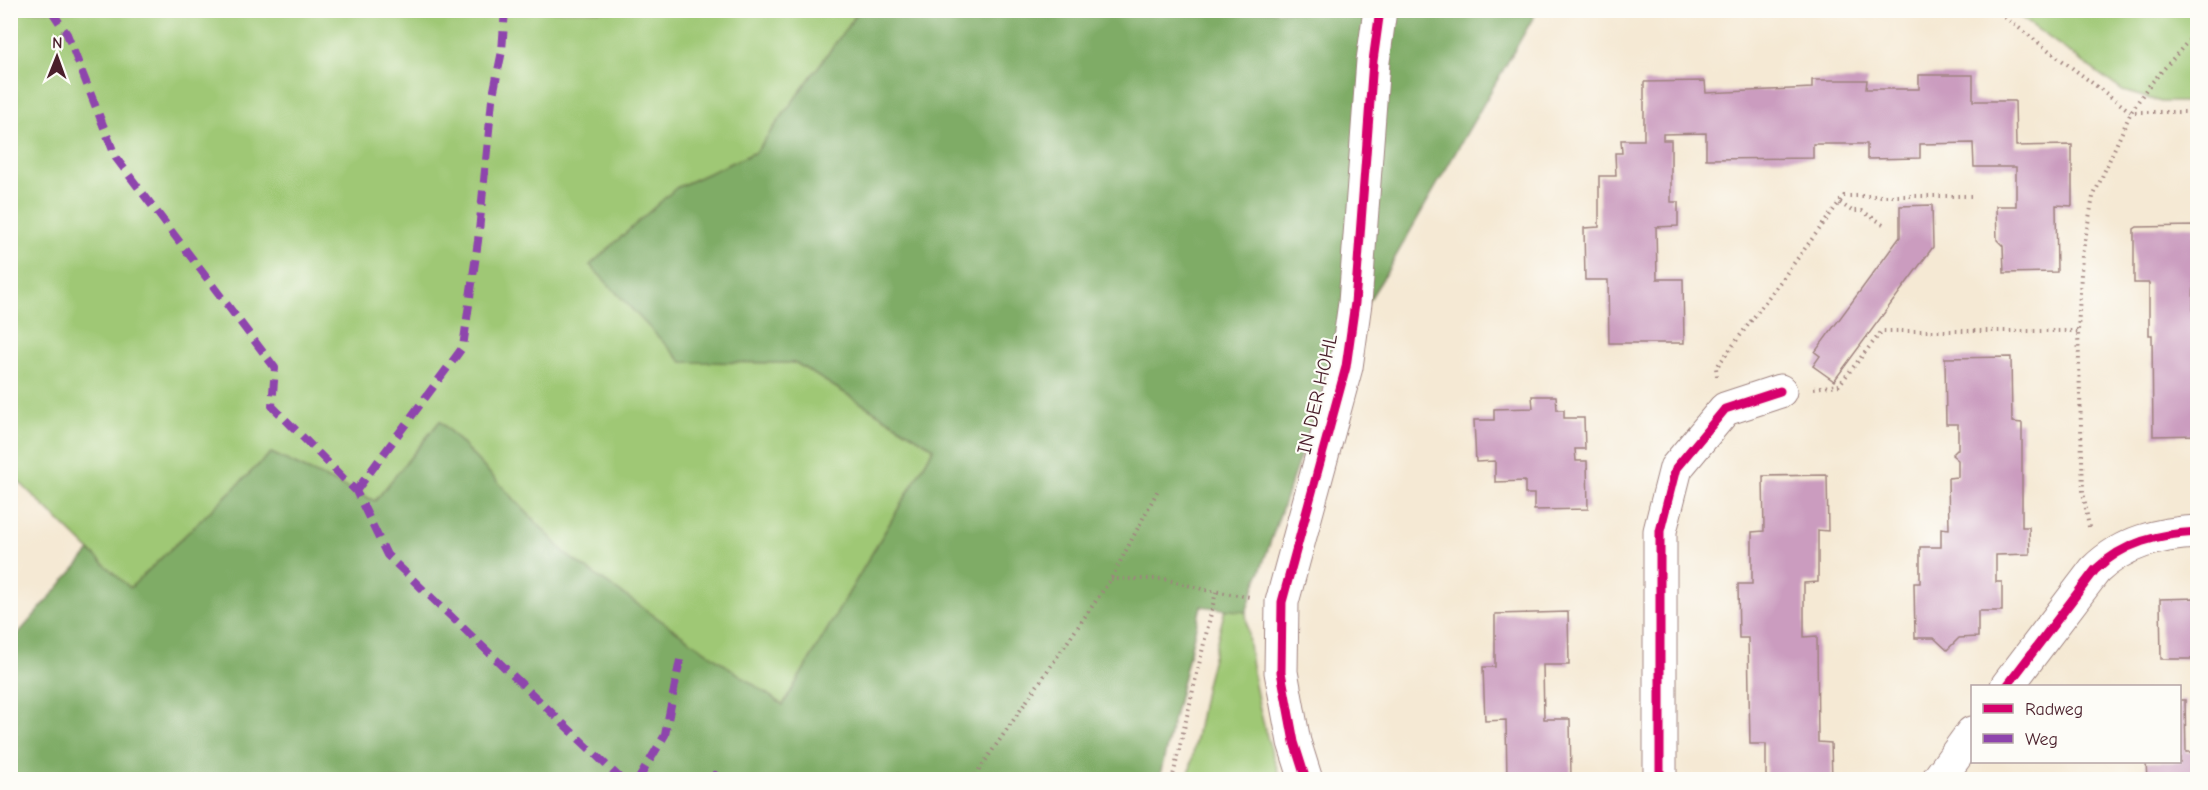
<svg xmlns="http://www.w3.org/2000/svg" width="2208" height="790" font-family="'Comic Neue',sans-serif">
	<rect width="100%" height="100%" fill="#fdfcf7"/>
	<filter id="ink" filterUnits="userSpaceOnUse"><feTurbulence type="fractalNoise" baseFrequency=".0167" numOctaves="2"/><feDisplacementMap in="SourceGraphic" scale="12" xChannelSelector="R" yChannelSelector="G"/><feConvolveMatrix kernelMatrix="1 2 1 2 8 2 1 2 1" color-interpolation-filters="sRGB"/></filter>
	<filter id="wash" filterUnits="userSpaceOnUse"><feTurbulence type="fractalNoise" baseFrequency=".008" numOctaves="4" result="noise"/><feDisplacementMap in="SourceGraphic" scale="24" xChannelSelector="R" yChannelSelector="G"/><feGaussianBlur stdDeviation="1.35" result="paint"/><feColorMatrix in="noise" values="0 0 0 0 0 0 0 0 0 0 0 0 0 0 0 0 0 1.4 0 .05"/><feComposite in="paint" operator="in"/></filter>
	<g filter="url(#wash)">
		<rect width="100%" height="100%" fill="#f5e9d4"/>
		<path fill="#9fc874" stroke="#747450" stroke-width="1.5" d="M10,11H859L756,152L676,188L682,362L796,363L934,448L783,705L568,556L440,421L375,501L271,453L129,589L11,474Z
			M2012,11H2197V102H2161L2123,91Z
			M1225,609L1246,612C1250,668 1261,727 1281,779L1188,780L1206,685Z"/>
		<path fill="#7fac66" stroke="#646648" stroke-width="1.5" d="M859,11H1537L1385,275L1336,353L1246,612L1201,606L1159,779L11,780V642L90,551L130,588L271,453L375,501L440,421L568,556L783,705L934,448L796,363L682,362L590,265L676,188L756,152Z"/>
		<g id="blocks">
			<path fill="#cb9cbf" d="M1919,75H1973V101H2015L2016,146L2072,145V206L2056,205L2057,272L2004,273L2003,246L1997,240L1996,206H2016V167H1974L1973,143L1920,144V158L1867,159V144H1813V158L1706,159V133L1663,134V140H1671V202H1678V226L1656,227L1657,279H1683L1684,343H1609L1608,280H1585L1584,228L1599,227V176H1616L1615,153H1622L1621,140H1644V82L1705,81L1706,93L1812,88V80H1867L1866,89H1919Z
				M1932,205L1933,247L1834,381L1813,366L1820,356L1815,352L1900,237V206Z
				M2195,226L2193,310H2197L2198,435L2153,436L2152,335H2149V283H2134V229L2137,227Z
				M2011,357L2012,422L2022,423V527H2029L2030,554L1996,555V582H2002V611H1978V637L1959,638L1947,650L1934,638H1915L1914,583H1920V547H1941V528L1949,529L1948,478L1958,477V460L1952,455L1958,449V424H1946L1945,358Z
				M1532,396H1556L1557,410H1564V418H1584L1585,449H1575L1576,461H1587L1588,509L1534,510V494H1525V481L1495,482V461L1476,462L1474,420H1494V409L1533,408Z
				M1827,475L1828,531L1818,530V582L1804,583V637L1817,636L1818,742L1831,743L1832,780H1766V744H1750L1748,638H1739L1738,584H1752V532L1764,531L1763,476Z
				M2198,598V659H2161L2160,599Z
				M1568,612L1569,665H1543L1544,719H1570L1571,780H1507L1506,720L1485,721L1483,667H1495V614Z
				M2180,700H2185L2186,752H2198V780H2147L2146,762H2180Z"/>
		</g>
	</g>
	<g filter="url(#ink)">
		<use href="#blocks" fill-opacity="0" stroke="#a08480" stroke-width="1.5"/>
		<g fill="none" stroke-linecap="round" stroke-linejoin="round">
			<g stroke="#a08480" stroke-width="35">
				<path id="minor" d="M2007,686L2095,570C2124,542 2158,534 2198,532
					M1660,780V531L1676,468L1725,409L1780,391
					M1938,780L1972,733"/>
			</g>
			<g stroke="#a08480" stroke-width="35">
				<path id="tertiary" d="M1306,780L1294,742L1281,672L1282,602L1346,367L1355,303L1373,61L1380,10"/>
			</g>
			<path stroke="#a08480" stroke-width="4" stroke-dasharray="1.5 4.5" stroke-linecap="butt" d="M1995,10L2131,112H2198
				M1840,203L1852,211H1862L1883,224
				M1717,376L1716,368L1844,196H1971
				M1814,388L1839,385L1882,331H2078
				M2089,527L2083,491L2078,331L2082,255L2093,197L2131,112L2147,88L2198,30
				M1111,579H1164L1206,590L1250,597
				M972,780L1111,579L1159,488
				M1172,780L1216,592"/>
			<use href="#minor" stroke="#fff" stroke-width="33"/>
			<use href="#tertiary" stroke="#fff" stroke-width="33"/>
			<path stroke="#8e44ad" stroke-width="8" stroke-dasharray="15 8" stroke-linecap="butt" d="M51,10L67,34L116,158L275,368L272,406L356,491L387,555L622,780
				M356,491L463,347L478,241L492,100L502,51L505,10
				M638,780L665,735L680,660
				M710,780L715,775V780"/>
			<g stroke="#fdfcf7" stroke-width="13">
				<path id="cycleway" d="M2007,686L2095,570C2124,542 2158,534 2198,532
					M1306,780L1294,742L1281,672L1282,602L1346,367L1355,303L1373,61L1380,10
					M1660,780V531L1676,468L1725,409L1780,391"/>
			</g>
			<use href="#cycleway" stroke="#d6006c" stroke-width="9"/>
		</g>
	</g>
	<g text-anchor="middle" stroke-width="4.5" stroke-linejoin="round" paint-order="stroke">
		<g font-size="20" fill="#4a1f2b" stroke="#fdfcf7">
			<text transform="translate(1317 394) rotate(-77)" y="7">IN DER HOHL</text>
		</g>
	</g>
	<rect width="2208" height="790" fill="none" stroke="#fdfcf7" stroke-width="36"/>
	<rect x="1971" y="685" width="210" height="78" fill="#fdfcf7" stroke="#b5a4a5" stroke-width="1.5"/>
	<rect x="1983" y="704" width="30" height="9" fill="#d6006c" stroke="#b5a4a5" stroke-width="1.5"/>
	<text x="2025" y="715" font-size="18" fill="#4a1f2b">Radweg</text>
	<rect x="1983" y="734" width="30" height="9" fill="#8e44ad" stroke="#b5a4a5" stroke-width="1.5"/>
	<text x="2025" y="745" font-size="18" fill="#4a1f2b">Weg</text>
	<g transform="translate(57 57) rotate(1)" stroke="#fdfcf7" stroke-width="4.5" paint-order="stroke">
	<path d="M0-4.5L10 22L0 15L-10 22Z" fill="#4a1f2b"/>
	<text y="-9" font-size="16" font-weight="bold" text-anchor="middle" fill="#4a1f2b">N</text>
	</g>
</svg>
